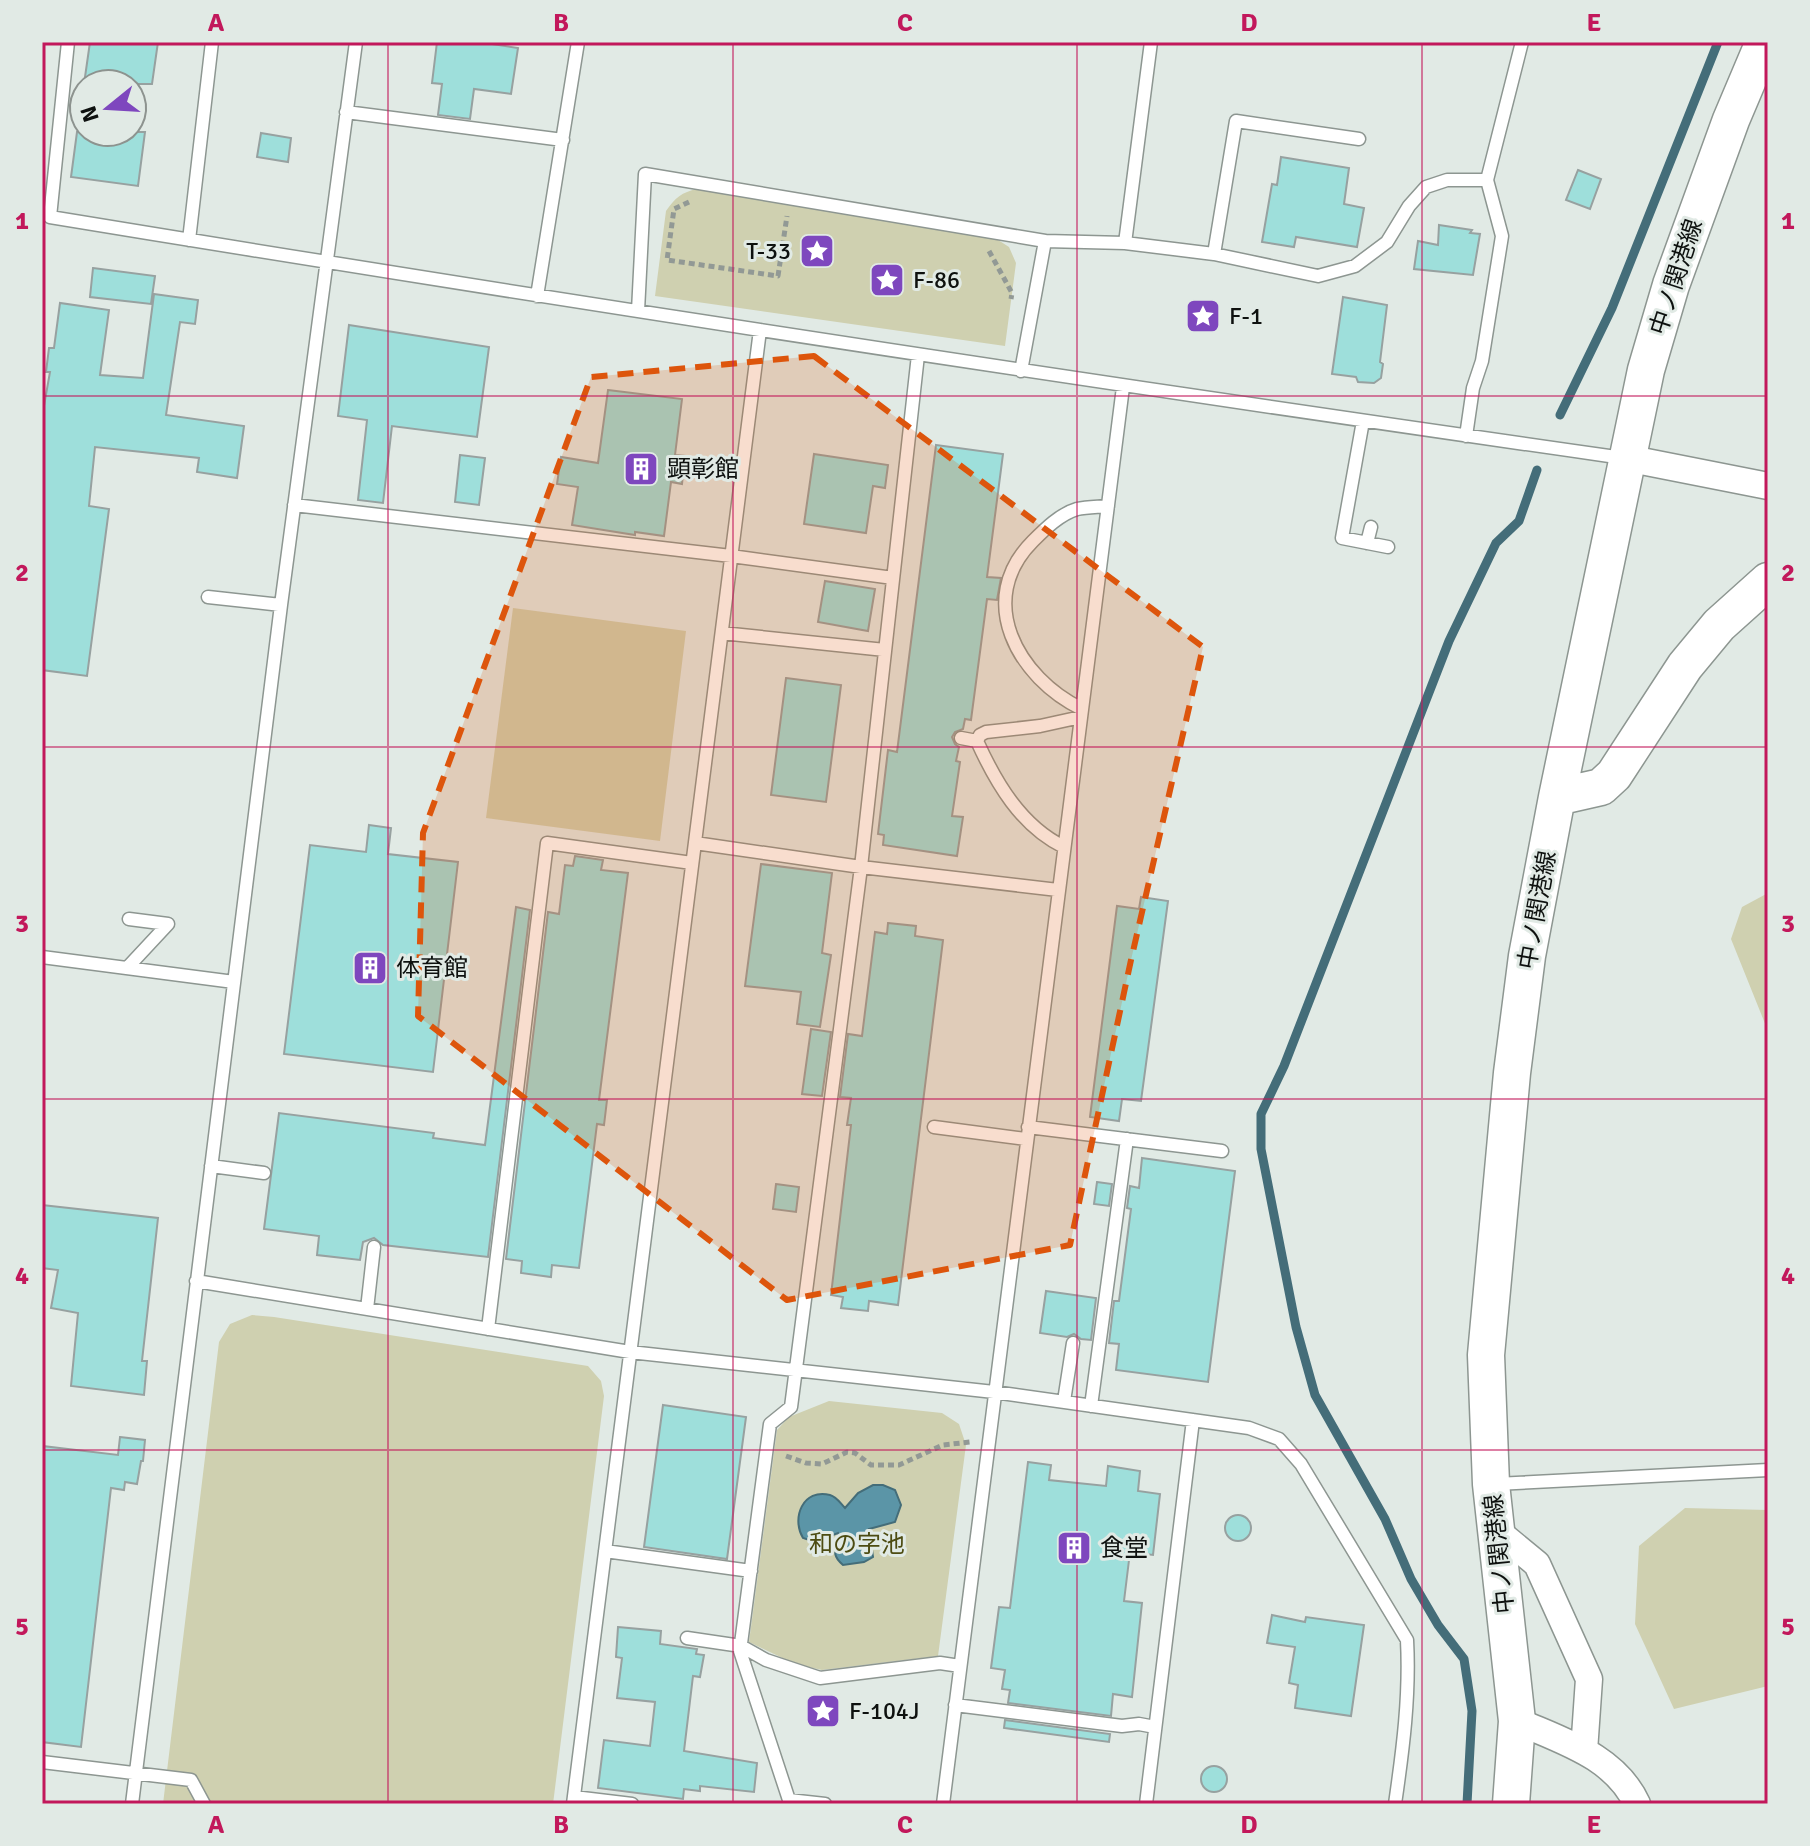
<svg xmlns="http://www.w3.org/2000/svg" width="1810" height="1846" font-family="Signika,'Noto Sans JP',sans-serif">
	<rect width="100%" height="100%" fill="#e1eae5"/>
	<path fill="#cfd0b0" d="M697,189L995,238L1009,247L1016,263L1005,346L655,296L666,211C675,198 682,192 697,189Z
		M513,608L686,631L660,841L486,818Z
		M1768,893V1031L1731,939L1742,907Z
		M252,1315L274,1317L588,1366L601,1381L604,1396L553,1804H163L219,1342L230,1324Z
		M829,1401L942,1413L959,1424L966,1445L938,1656L822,1670L795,1664L749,1642L777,1430L789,1417Z
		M1685,1508L1768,1510V1686L1674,1709L1635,1624L1639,1546Z"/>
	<path fill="#5b95a7" stroke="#446d79" stroke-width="2" d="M873,1485H883L895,1490L901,1505L895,1522L869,1529L873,1557L864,1562L843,1565C826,1550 843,1548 838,1533L815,1542L803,1538C791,1518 803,1488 830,1495C837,1497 840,1503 845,1508L858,1493Z"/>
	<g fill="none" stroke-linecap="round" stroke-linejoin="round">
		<path stroke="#446d79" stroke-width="9" d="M1560,415L1612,308L1718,42
			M1467,1804L1472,1711L1464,1659L1438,1625L1411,1579L1385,1519L1315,1395L1296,1327L1261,1149V1114L1284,1066L1449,641L1496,543L1519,521L1537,470"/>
	</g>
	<path fill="#9edfdb" stroke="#97a1a0" stroke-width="2" d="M90,42H158L152,84H84Z
		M437,42H479L518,48L511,94L474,89L470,119L438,115L442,84L432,83Z
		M77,132H145L138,186L71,177Z
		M261,133L291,138L288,162L257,157Z
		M1281,157L1349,168L1344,204L1364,208L1357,247L1296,237L1294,247L1262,242L1272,184L1277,185Z
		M1578,170L1601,179L1590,209L1566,200Z
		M1439,225L1472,230L1470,233L1480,234L1473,275L1414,269L1418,241L1438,245Z
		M93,268L155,276L151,304L90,297Z
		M154,294L198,300L195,324L180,322L166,415L244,426L237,478L197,472L199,458L95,447L89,506L109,509L87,676L42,670V417L50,372H46L49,348H54L60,303L109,310L100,375L143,378Z
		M1343,297L1387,305L1380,362L1383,364L1381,378L1374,383L1358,382L1356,377L1332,374Z
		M349,325L489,347L477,437L392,426L383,503L358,500L367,420L338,416Z
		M608,390L682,399L675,455L685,456L682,484L671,482L664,536L635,532V535L572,525L578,487L557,484L561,457L598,463Z
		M936,445L1003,454L987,577L1001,578L997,600L987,599L971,720L965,719L963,729L955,732L952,737L955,744L959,747L956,761L960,762L952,816L963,817L957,856L883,845L884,835L878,834L888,750L897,752Z
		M814,454L888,465L885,488L873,486L866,533L804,524Z
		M460,455L485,458L479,505L455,502Z
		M825,581L875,589L868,631L818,622Z
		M786,678L841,685L826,802L771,795Z
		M369,825L391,828L388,854L458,862L433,1072L284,1054L310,845L366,852Z
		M575,856L603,860L601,870L628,873L599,1100H607L604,1125L597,1124L579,1268L552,1265L551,1277L521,1273L522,1261L506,1259L548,912L559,914L565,865L573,866Z
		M761,864L832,873L822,953L831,955L820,1027L797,1024L801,992L745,986Z
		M1141,897L1168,901L1141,1101L1122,1099L1119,1121L1090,1117L1117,906L1139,909Z
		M516,907L530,910L488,1257L383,1245L374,1238L363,1242L360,1260L317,1255L319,1236L264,1229L279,1113L434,1133L433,1138L485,1145Z
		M888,923L916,926L915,936L943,940L898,1305L869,1301L868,1311L841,1308L843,1297L831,1295L851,1125H847L851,1098L840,1097L848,1034L862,1036L875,932L887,934Z
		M811,1029L831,1032L822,1096L802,1094Z
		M1142,1158L1235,1171L1208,1382L1116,1370L1119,1344L1109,1343L1114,1301H1119L1131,1209L1127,1208L1130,1186L1139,1188Z
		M1097,1182L1112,1184L1109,1206L1094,1204Z
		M776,1184L799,1187L796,1212L773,1209Z
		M42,1205L158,1218L142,1361H147L144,1395L71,1386L78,1313L51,1308L58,1270L42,1268Z
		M1046,1291L1096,1298L1091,1340L1081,1339L1074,1334L1067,1337L1040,1333Z
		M663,1405L746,1417L727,1559L644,1547Z
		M120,1437L145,1440L143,1461H141L137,1484L125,1482L124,1490L111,1488L81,1747L42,1742V1446L118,1455Z
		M1028,1462L1051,1465L1049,1480L1106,1486L1108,1466L1140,1471L1138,1491L1160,1494L1153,1555L1130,1552L1124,1601L1142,1603L1132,1697L1113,1694L1111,1716L1008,1703L1010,1690L1002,1689L1005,1670L991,1668L999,1607L1010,1608Z
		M1225 1528a13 13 0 1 1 26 0a13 13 0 1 1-26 0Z
		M1272,1615L1305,1622L1306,1617L1364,1625L1351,1716L1295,1708L1298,1685L1289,1683L1295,1647L1267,1643Z
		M618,1627L661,1631L660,1644L697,1649L696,1654L704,1655L700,1677L693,1676L684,1751L757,1763L754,1792L700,1786V1791L684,1789L683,1799L598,1788L604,1740L650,1746L655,1702L617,1698L622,1658L616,1657Z
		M1005,1720L1110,1734L1109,1742L1004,1728Z
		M1201 1779a13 13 0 1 1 26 0a13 13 0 1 1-26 0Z"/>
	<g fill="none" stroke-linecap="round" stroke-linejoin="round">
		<g stroke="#8d9691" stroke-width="15">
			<path id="lane" d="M68,42L50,217C573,303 1098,383 1623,458
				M346,112L563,140
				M189,240L212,42
				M1125,243L1151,42
				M1214,254L1236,121L1359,139
				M537,296L578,42
				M638,311L645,174L1045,241L1125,243L1214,254L1318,276L1355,266L1387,242L1409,206L1426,187L1447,180H1487
				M1021,371L1045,241
				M1363,421L1342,538L1388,547
				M1466,436L1473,388L1482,361L1502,236L1487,180L1522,42
				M294,505L731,556L893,578
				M1367,543L1371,527
				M208,597L281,605
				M722,633L885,650
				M1082,709C1018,678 974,600 1033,541C1045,529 1060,514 1077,509C1087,507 1098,507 1108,506
				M961,738L977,741C996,783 1021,826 1064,847
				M977,741L980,735L986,732L1040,726L1081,717
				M695,843L861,867L1058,890
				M42,957L234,982
				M127,968L168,924L129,919
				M934,1127L1026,1139
				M1028,1127L1222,1151
				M211,1166L264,1173
				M196,1281L630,1352L994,1392L1249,1428L1279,1439L1301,1464L1407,1640C1410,1695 1403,1749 1395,1804
				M367,1309L374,1247
				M488,1329L547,843L692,863
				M1064,1401L1073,1343
				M1091,1406L1127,1139
				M1496,1484L1768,1470
				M605,1551L751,1571
				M687,1638L741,1646L766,1660L820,1678L940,1663L960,1666
				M955,1705L1122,1726L1139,1724L1155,1727
				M42,1762L191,1780L204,1804
				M574,1797L632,1804
				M132,1804L281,605L356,42
				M573,1804L760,330
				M825,1804L789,1800L740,1651L770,1424L791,1407L861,867L918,355
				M943,1804L1123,387
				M1146,1804L1193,1420"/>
		</g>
		<g stroke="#8d9691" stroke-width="29">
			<path id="street" d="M1626,458L1768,486
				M1497,1531L1537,1564L1589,1679L1584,1751
				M1517,1721C1562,1741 1615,1756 1637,1804"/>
		</g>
		<g stroke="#8d9691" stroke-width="39">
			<path id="secondary" d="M1557,797L1601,787L1614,775L1685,666L1719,625L1768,581
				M1511,1804L1517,1721L1491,1484L1486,1355L1512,1073L1527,956L1557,797L1646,370L1671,285L1731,120L1764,42"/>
		</g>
		<path stroke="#929995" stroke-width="5" stroke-dasharray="6 4" stroke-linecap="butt" d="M689,202L674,209L667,260L778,276L787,216
			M989,251L1012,293L1011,299
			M786,1456L806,1463L822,1464L847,1452L855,1453L871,1465H899L943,1445L970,1442"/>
		<use href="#lane" stroke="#fff" stroke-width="12"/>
		<use href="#street" stroke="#fff" stroke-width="26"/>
		<use href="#secondary" stroke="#fff" stroke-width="36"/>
	</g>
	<path fill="#dd550c" fill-opacity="0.2" stroke="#dd550c" stroke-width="6" stroke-dasharray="16 10" stroke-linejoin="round" d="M814,356L1203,647L1131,960L1070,1245L787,1300L418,1016L423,833L591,377Z"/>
	<path fill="none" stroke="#c2185b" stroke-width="2" stroke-opacity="0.55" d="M388,42V1804M733,42V1804M1077,42V1804M1422,42V1804M42,396H1768M42,747H1768M42,1099H1768M42,1450H1768"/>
	<defs>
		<g id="sight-square" transform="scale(1.8)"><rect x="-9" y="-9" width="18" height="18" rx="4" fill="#7e47be" stroke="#e1eae5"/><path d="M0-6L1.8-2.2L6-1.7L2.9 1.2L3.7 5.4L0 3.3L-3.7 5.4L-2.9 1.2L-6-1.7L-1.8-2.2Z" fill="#fff"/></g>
		<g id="building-square" transform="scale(1.8)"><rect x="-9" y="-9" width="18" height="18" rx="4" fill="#7e47be" stroke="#e1eae5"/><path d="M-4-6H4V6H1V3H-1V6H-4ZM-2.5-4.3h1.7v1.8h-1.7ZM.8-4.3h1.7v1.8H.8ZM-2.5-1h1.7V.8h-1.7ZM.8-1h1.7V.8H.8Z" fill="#fff"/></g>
	</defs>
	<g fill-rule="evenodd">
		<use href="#sight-square" x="817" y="251"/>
		<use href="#sight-square" x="887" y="280"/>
		<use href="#sight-square" x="1203" y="316"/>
		<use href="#building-square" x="641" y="469"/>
		<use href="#building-square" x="370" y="968"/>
		<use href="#building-square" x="1074" y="1548"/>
		<use href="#sight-square" x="823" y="1711"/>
	</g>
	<g text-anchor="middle" stroke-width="6" stroke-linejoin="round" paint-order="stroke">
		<g font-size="24" fill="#0e110f" stroke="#e1eae5" text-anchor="start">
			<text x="791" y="259" text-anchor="end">T-33</text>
			<text x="913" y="288">F-86</text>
			<text x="1229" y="324">F-1</text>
			<text x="667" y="477">顕彰館</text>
			<text x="396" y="976">体育館</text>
			<text x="1100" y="1556">食堂</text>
			<text x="849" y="1719">F-104J</text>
		</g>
		<g font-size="24" fill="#0e110f" stroke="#e1eae5">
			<text transform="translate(1676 277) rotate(-72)" y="8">中ノ関港線</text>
			<text transform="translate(1537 910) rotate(-80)" y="8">中ノ関港線</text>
			<text transform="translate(1499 1554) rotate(-96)" y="8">中ノ関港線</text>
		</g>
		<g font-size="24" fill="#4d4c12" stroke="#e1eae5">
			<text x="857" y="1552">和の字池</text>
		</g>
	</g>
	<rect width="1810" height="1846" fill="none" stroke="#e1eae5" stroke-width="88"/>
	<g transform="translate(108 108) rotate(252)"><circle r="38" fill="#e1eae5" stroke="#8d938f" stroke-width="2"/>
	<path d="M0-6L14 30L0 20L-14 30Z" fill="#7e47be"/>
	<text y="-12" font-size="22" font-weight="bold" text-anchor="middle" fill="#0e110f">N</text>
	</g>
	<rect x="44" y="44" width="1722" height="1758" fill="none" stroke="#c2185b" stroke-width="3"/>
	<g font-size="26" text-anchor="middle" font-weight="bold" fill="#c2185b">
		<text x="216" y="31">A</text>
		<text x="561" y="31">B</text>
		<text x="905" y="31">C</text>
		<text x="1249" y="31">D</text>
		<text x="1594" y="31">E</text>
		<text x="22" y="229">1</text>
		<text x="1788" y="229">1</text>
		<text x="22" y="581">2</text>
		<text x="1788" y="581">2</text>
		<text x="22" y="932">3</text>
		<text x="1788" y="932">3</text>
		<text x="22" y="1284">4</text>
		<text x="1788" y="1284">4</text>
		<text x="22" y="1635">5</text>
		<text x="1788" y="1635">5</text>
		<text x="216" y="1833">A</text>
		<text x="561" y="1833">B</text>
		<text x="905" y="1833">C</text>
		<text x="1249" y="1833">D</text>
		<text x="1594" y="1833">E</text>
	</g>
</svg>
